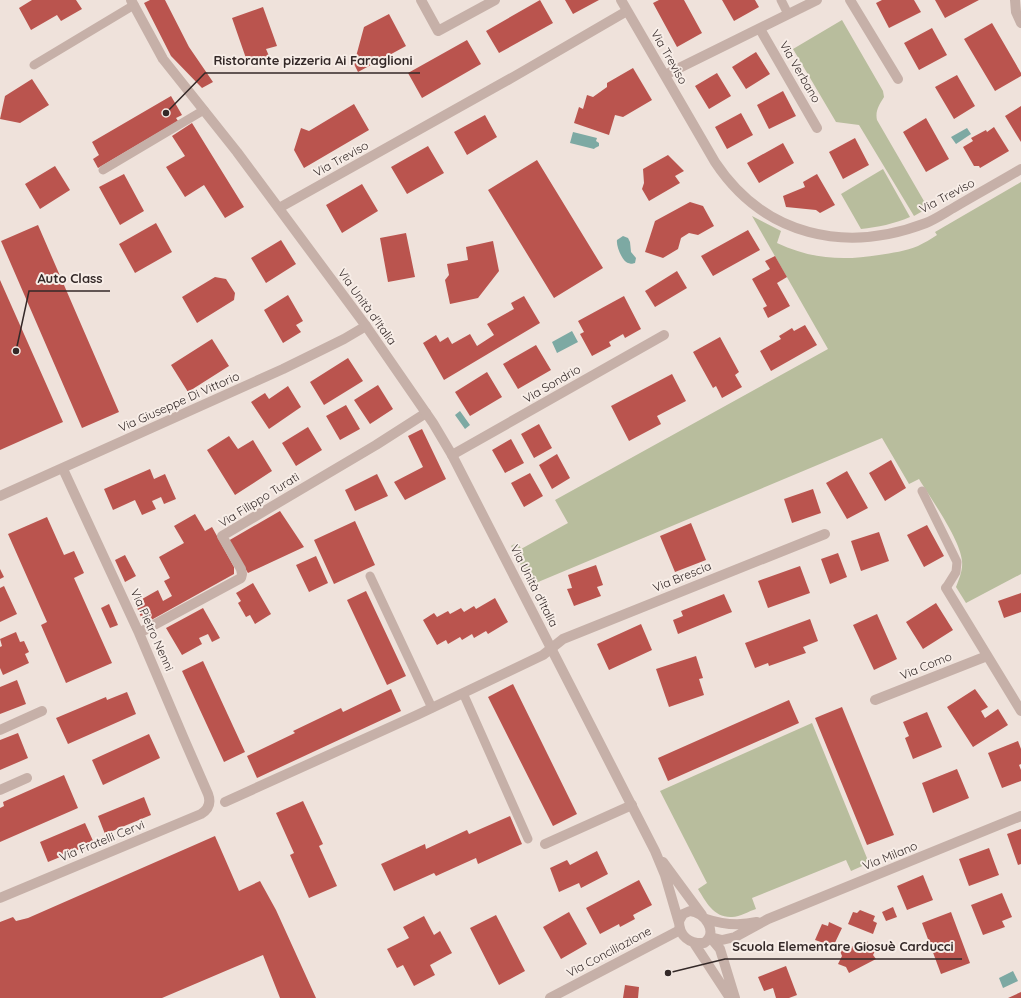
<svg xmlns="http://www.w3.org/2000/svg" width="1021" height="998" font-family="Quicksand,sans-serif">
	<rect width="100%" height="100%" fill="#efe2db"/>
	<path fill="#b8bd9d" d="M842,20L883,91L884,97C879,105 875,111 877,120L928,208L914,216L859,125L836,122L793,49Z
		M883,169L910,217C894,224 878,227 861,229L841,194Z
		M1021,182V574L966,603L956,587C959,579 963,570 962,561C960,539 931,499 919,479L909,484L882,438L531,585L511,546L518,542L521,549L568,523L555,500L828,349L752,216L781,231L777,243C811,259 842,261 879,255C892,253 906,251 918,246C924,243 931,239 937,235L935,232Z
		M812,723L869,863L851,871L846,860L752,898L756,909C749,911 740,917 732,917C714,918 706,902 698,889L707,883L660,791Z"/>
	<path fill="#7da9a3" d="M967,128L971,134L956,144L951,137Z
		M573,132L597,138L596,141L599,143V146L595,148L594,149L570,143Z
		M623,236L628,238L630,242L631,252L636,258L635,263C632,264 631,264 628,263C622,261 616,246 617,240Z
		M572,331L578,342L557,353L552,342Z
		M460,411L470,425L465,429L455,415Z
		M1013,971L1018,981L1003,988L999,978Z"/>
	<path fill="#ba544e" d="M32,0H76L82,9L61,21L57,15L31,30L19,8Z
		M150,0H165L189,47L213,82L202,88L171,56L144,3Z
		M540,0L553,23L499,53L486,31Z
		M565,0H599L573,14Z
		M659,0H684L702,33L677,47L653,3Z
		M722,0H755L759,7L734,21Z
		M882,0H914L921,12L889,28L876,3Z
		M935,0H979L945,18Z
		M263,7L277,46L266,49L269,56L248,64L232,18Z
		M389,14L406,46L358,72L354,64L364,27Z
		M992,23L1021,73V76L995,91L964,39Z
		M932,28L947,55L919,70L904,43Z
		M467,40L481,64L422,98L408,73Z
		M756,52L770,74L746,89L732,67Z
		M633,68L652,100L623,117L615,115L609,135L574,123L579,107L583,109L587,95L593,97L607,87V83Z
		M717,73L731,96L709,109L695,86Z
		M957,75L975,106L954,119L935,87Z
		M32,79L49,105L20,123L0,119L5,96Z
		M783,91L796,116L769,129L757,105Z
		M171,96L182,115L176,118L178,121L98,168L93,159L99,155L92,142Z
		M354,104L369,130L304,168L294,150L301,128L309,131Z
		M1021,106V142L1005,116Z
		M741,113L753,135L727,149L715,127Z
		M485,115L497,137L467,155L454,132Z
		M926,118L949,159L926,172L903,132Z
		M192,123L244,207L225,218L204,185L185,197L166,167L185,156L172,136Z
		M994,127L1009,151L980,168L979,166H974L963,147L973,141L971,138L986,130L987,132Z
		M855,138L869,165L843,179L829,152Z
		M783,143L794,163L759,183L747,163Z
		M428,146L444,173L407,194L391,167Z
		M668,155L684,171L675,176L680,183L649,201L642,189L644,183L643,169Z
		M537,160L603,268L554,298L488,190Z
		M55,166L70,190L40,209L25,184Z
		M124,174L144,211L120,225L99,187Z
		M817,174L835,205L820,213L816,210L786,207L783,196L805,187L803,182Z
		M362,184L378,211L342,233L326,205Z
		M690,202L703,206L714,226L698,235L689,233L681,238L678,249L663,258L645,252L655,221Z
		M156,223L172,252L135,273L119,244Z
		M38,225L119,412L82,428L1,241Z
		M748,230L760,250L713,276L701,256Z
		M406,233L415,277L388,282L380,238Z
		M281,240L296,264L266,283L251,258Z
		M493,241L499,271L478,298L450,304L445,280L449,275L447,264L468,260L466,247Z
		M775,256L787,277L777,283L790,306L768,318L763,308L767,306L752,279L770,269L765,261Z
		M677,271L687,288L655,307L645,291Z
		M215,277L226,279L235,293L234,300L197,323L182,297Z
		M0,280L63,422L0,450Z
		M288,295L303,321L296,325L301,332L283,343L264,310Z
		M524,296L540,323L444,380L423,343L436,335L440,342L448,337L452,344L470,334L477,346L494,335L487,324L514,309L511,303Z
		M624,296L641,329L625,338L623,334L609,342L611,346L592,356L580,334L584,332L578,321Z
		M805,325L817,345L771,371L760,351L781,339L779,336L792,328L794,331Z
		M720,337L739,372L735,375L742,387L722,398L716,386L713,388L693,352Z
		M212,339L229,366L188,392L171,365Z
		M536,345L551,370L518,389L503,364Z
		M348,358L363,381L324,405L310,382Z
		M487,372L502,397L470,416L455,392Z
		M672,374L686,401L657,416L661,424L629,441L611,406Z
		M378,385L393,409L370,424L354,400Z
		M288,386L301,407L269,429L251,402L265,393L269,399Z
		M346,405L360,429L340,440L326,416Z
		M539,424L552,448L534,458L521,434Z
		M308,427L322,450L296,466L282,443Z
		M422,429L446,479L405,500L394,482L423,467L408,436Z
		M229,436L238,449L253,440L272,471L235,495L207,450Z
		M511,439L524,463L505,473L492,450Z
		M557,454L570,478L552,489L539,465Z
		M891,460L906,488L885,501L869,473Z
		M150,469L154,479L165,474L176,499L164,504L161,497L152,501L156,509L142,515L135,500L113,510L104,489Z
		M847,471L868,508L847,519L826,483Z
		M530,473L543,496L524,507L511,483Z
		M377,474L388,496L355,511L345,490Z
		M813,489L821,513L792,523L784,499Z
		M280,511L304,547L248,573L228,541Z
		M195,514L205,531L212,527L234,567V574L144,624L135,603L158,590L163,601L172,596L164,581L170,578L159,557L184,543L174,526Z
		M47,517L64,555L74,551L84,573L74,578L112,663L66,683L41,625L47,622L8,534Z
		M355,521L375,565L334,584L314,540Z
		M691,523L706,560L675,572L660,536Z
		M927,525L944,556L924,567L907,535Z
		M879,532L889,561L861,571L851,541Z
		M838,553L847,577L830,584L821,559Z
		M125,555L136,576L125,582L115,560Z
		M316,556L328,583L309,592L296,565Z
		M596,565L603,585L597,587L601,596L574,606L567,589L572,588L568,575Z
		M800,566L810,593L768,608L758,581Z
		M0,569L4,577L0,579Z
		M253,583L271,614L255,624L250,615L246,617L238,603L241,601L236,593Z
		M4,586L17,614L0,622V588Z
		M366,591L406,676L387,685L347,600Z
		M1021,593V612L1004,618L998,601Z
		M724,594L732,612L678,634L673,620L683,616L681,611Z
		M495,598L508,622L488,634L486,631L474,638L472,634L462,640L460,637L448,644L446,640L437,645L423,620L434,613L437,617L448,611L450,614L461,608L464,612L474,606L476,609Z
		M936,603L953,630L923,649L906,622Z
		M109,604L118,625L110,628L101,608Z
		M203,608L220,638L212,642L208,634L199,638L202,644L182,655L166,628Z
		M877,614L897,659L874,670L853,625Z
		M810,619L818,641L803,647L806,653L769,666L768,663L755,668L745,643Z
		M641,624L652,650L609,670L597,644Z
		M16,632L20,642L24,641L29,652L25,654L29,663L3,675L0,668V647L2,646L0,639Z
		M696,656L703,678L699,679L704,695L669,707L656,669Z
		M203,661L245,752L224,762L182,671Z
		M17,680L26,704L0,714V687Z
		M513,684L577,814L553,826L488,697Z
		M391,689L401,711L257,778L247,756L295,733L293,731L341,708L343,712Z
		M975,689L988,707L981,711L985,718L998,709L1008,725L973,747L947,707Z
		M127,692L136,714L68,744L56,718L106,697L107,700Z
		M789,700L799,723L668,781L658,758Z
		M842,707L894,835L867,845L815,718Z
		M927,712L942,747L913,759L905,738L909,736L903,722Z
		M18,733L28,758L0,770V740Z
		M149,734L160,758L103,785L92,760Z
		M1018,741L1021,749V764L1019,765L1021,770V781L1002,788L988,753Z
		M957,769L969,798L933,813L922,783Z
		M64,775L78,808L0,842V808L4,806L3,802Z
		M144,797L151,815L105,834L98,816Z
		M303,801L323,844L319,846L337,886L309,898L290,855L294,853L276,813Z
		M510,816L522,844L478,864L476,858L436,876L434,873L394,891L381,864L425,844L426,849L467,830L469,834Z
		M85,823L94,843L48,862L40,842Z
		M1021,829V864L1018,865L1007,834Z
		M215,836L239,891L260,881L276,910L316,998H280L263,955L162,998H0V922L13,917L16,921L28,918Z
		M989,848L999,875L969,886L959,859Z
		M597,851L608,874L581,888L579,883L559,892L550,868L567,860L570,865Z
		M923,875L933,900L907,910L897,886Z
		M639,880L652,905L633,915L635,919L620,927L619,924L600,934L586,908Z
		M1002,893L1012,917L1002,921L1005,927L983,935L971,905Z
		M893,907L897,917L886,921L882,912Z
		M860,910L875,916L873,921L877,923L873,934L848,924L853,912L857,913Z
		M569,912L587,944L561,959L543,927Z
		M951,912L970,963L941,974L922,923Z
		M496,915L525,971L499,985L470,928Z
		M424,916L434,935L440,931L452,953L430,965L435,975L414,986L403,965L397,968L387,949L409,938L403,927Z
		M829,922L842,928L831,951L819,946L821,942L815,940L822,924L828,926Z
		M867,941L869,946L876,949L873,955L876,959L849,973L846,967L838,964L842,956L840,951Z
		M786,966L797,995L789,998H776L773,988L764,991L758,977Z
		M625,985L639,987L638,998H623Z
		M1021,992V998H1008Z"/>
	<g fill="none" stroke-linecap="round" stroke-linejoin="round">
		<path stroke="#c6b0a8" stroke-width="9" d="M781,0L788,14
			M34,65L134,5
			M103,170L204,110
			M922,491L957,562L956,572L946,588
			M370,576L432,708
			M463,693L528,839"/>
		<path stroke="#c6b0a8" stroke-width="10" d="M421,0L438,31L495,0
			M621,0L715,162C764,236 845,254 926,223C936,219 946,212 955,207C977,194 999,182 1021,169
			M850,0L898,79
			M1015,0L1016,12L1021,23
			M760,29L817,128
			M665,75L817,0
			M279,208L515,76L627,11
			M452,455L664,335
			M0,496L283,369L344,339L366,326
			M946,588L1021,711
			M139,633L241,578L242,574L241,569L222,536L376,445L426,413
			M875,700L987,656
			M0,730L42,711
			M0,790L27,778
			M225,802L417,715L543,655L563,639L825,534
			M545,844L632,805
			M0,898L201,814C209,809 211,802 208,794L184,739L139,633L63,469
			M706,919C724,925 739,926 757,922
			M710,937L722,940L735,937L768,919L1021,816
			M550,998L680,930"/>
		<path stroke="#c6b0a8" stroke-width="10" d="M131,0L163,59L237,152L303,241L366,326L433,423L452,455L655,851L665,875L679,923
			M663,862L702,915
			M690,911C705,912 719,933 704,943C689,944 679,936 679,921L683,914Z
			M710,937L720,949L735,998
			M694,943L730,998"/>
	</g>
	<g text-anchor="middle" stroke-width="4" stroke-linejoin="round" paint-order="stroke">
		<g font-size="12" fill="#342928" stroke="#f7ede7">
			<text transform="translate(669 57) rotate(60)" y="4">Via Treviso</text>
			<text transform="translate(800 72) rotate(60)" y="4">Via Verbano</text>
			<text transform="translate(341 159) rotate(-29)" y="4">Via Treviso</text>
			<text transform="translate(947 196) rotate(-28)" y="4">Via Treviso</text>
			<text transform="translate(367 307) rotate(54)" y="4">Via Unità d'Italia</text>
			<text transform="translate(552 384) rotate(-30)" y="4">Via Sondrio</text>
			<text transform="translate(179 402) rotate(-24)" y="4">Via Giuseppe Di Vittorio</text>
			<text transform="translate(259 500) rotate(-32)" y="4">Via Filippo Turati</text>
			<text transform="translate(682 577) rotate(-22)" y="4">Via Brescia</text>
			<text transform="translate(534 586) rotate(63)" y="4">Via Unità d'Italia</text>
			<text transform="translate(152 630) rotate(66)" y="4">Via Pietro Nenni</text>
			<text transform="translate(926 666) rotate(-22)" y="4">Via Como</text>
			<text transform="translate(102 841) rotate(-22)" y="4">Via Fratelli Cervi</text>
			<text transform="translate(890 856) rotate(-22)" y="4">Via Milano</text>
			<text transform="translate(609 952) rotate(-28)" y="4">Via Conciliazione</text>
		</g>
	</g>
	<path fill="none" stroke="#342928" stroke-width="1.5" d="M166 113L205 73H420M16 351L29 291H110M668 973L725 959H962"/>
	<g fill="#342928" stroke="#f7ede7" stroke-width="1.5">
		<circle cx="166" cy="113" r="4"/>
		<circle cx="16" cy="351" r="4"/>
		<circle cx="668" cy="973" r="4"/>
	</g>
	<g font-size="13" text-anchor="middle" font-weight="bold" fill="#342928" stroke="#f7ede7" stroke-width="4" stroke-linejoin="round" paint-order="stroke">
		<text x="313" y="65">Ristorante pizzeria Ai Faraglioni</text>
		<text x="70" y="283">Auto Class</text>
		<text x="843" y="951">Scuola Elementare Giosuè Carducci</text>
	</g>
</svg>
